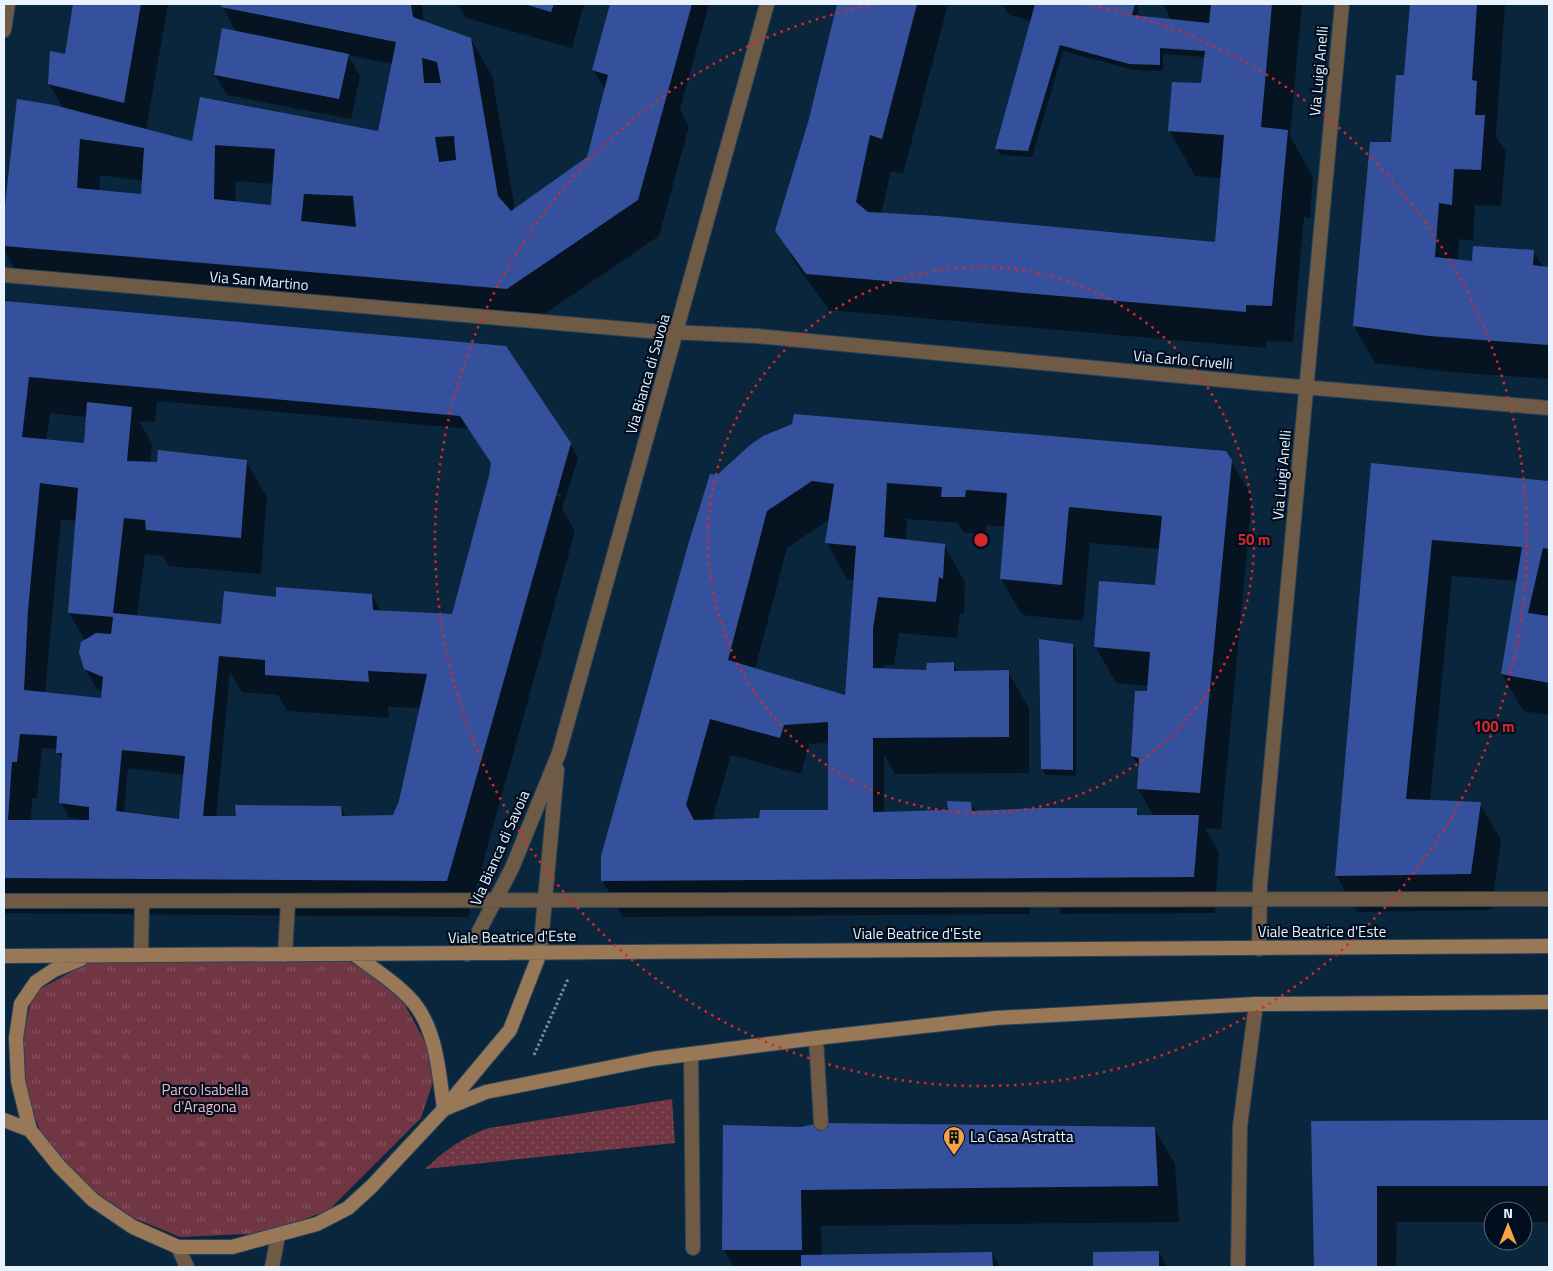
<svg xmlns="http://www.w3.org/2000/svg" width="1553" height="1271" font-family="'Titillium Web',sans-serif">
	<defs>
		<pattern id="grass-dots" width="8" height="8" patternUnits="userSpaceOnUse" patternTransform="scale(1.25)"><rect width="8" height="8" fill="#713644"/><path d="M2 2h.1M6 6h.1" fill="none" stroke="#855460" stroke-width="1.8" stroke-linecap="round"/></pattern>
		<pattern id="park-tufts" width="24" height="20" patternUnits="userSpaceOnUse" patternTransform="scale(1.25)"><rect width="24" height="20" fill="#713644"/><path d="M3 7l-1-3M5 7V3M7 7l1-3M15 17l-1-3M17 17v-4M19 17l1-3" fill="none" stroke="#855460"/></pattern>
	</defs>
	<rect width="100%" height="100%" fill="#0a263d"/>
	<path fill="url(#grass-dots)" d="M672,1099L675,1143L425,1169C445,1150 463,1137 489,1128Z"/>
	<path fill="url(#park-tufts)" d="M96,958L348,961L379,977L400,996L429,1049L433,1082L421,1118L329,1210L267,1233L180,1237L122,1213L88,1186L44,1140L25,1093L21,1044L33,993Z"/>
	<path fill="#0007" fill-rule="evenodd" d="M74,4H168L146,130L193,142L379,133L393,64L348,55L360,76L351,119L227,95L215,75L237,33L222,7L223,4H421L424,22L471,39L492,76L515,210L588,158L606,91L593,70L612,4H709L680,110L689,126L659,236L528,325L22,282L4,250V225L19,101L64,109L49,84L66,56ZM100,175L143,181L142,196L99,192ZM236,181L274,184L272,206L235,202Z
		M458,4H584L572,48L466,18Z
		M838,4H948L903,174L891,171L881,214L1216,243L1221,178L1195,176L1169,130L1202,84L1205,57L1163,54V71L1134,70L1063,51L1032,157L1001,155L997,149L1032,21L1009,15L1002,4H1136L1139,9L1137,17L1172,21L1163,4H1302L1290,136L1313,177L1310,218L1304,217L1293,342L1267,341L1266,348L829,310L798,267L777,231L810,119Z
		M1412,4H1505L1496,136L1506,152L1501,206L1475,205L1473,241L1459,239L1458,261L1473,262L1533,251L1543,267L1549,268V379L1450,372L1375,363L1354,326L1371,143H1392L1405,77Z
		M4,303L141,314L570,444L578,458L562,509L575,531L468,917L4,913ZM157,401L470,429L492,464L491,476L453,615L381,611L372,596L277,598L221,625L137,616L145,554L163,556L169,566L261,574L267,497L246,461L150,463L152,444L139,421L155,422ZM50,413L87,417L85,445L46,441ZM498,477L561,494V497L498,479ZM61,519L77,521L69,613L85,641V669L97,689L103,692L102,701L45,693ZM230,672L242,692L278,695L287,711L389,718L388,707L420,708L400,802L394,816L346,817L340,807L237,818H216ZM42,748L57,749L63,762L61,803L69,817L90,821H31L32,798H37ZM128,768L184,775L180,821L124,813Z
		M1231,461L1252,497L1221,829L1205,828L1219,852L1215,913L1062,914L1049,891H1030V914L623,917L602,880L711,475ZM830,519L827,543L847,579L854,580L846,697L755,669L787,548ZM907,519L958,523L964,533H985L986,525L1005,527L1001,579L1022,615L1083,621L1090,543L1160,549L1156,587L1095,646L1116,683L1149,686L1132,755L1140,769L1138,789L1154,816H1141L1136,809L976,812L970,803L949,812L884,811V755L895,774L1029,773V708L1008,672H958L953,664L928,671L884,670V665H894L899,633L957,638L960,613L964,614L965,582L944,545L906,541ZM829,743V811L760,819L712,821L731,755L801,774L809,744Z
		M1372,464L1549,481V715L1523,711L1502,674L1518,581L1452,576L1430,802L1480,804L1501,840L1491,910L1357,912L1336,875Z
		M1072,645L1076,651V776L1046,775L1042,769Z
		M1549,1121V1222H1523V1211H1493V1222H1397L1396,1267H1315L1313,1122Z
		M801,1128H1154L1175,1164L1179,1222L821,1226L822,1256L992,1253L1000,1267H734L724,1250Z
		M1159,1252L1167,1267H1095L1094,1253Z"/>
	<path fill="#35519d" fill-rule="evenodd" d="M73,4H141L124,103L48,84L50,51L65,54Z
		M222,4H411L413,17L471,38L498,196L511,211L587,157L608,75L592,70L610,4H692L638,200L507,289L4,246V214L17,99L54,105L192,141L200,97L378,131L396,42L221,7ZM422,58L437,62L441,83H424ZM454,136L456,160L439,162L435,137ZM80,139L144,148L141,194L77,188ZM215,145L275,149L271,205L214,199ZM304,194L353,196L356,227L301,221Z
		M524,4H554L551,12Z
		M837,4H917L882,139L870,135L856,202L868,212L938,216L1215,242L1224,135L1168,131L1172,82L1201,83L1205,51L1160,48V65L1129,64L1060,45L1028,151L995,149L1035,4H1135L1132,15L1209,23L1211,4H1272L1261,127L1288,130L1272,306L1246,305V312L806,274L775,231L809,119Z
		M1410,4H1477L1472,80L1477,81L1475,115H1485L1481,170L1454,169L1452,205L1439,203L1435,257L1472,261L1473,246L1534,250L1533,265L1549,267V345L1429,336L1353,326L1370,142H1391L1396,75H1404Z
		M222,28L349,54L339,99L214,75Z
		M4,301L506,346L571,443L447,881L4,878ZM29,377L460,416L491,463L489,476L452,614L373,610L372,594L276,587V597L224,591L221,624L113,613L124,518L145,520L146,530L241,538L247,460L158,450L157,462L127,461L132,407L87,402L84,443L22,437ZM40,483L78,488L68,613L113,617L111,634L96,633L81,642L79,652L84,669L103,677L101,698L24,690L28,610ZM219,656L265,660V675L369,682L368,671L427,674L399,801L393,815L342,816L341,806L235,805L236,816H203ZM20,734L57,736L56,753H62L59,803L89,807V820H8L12,762H17ZM122,750L185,756L179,819L116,811Z
		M794,414L1226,451L1232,460L1200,793L1137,789L1139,758L1131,756L1135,691H1147L1150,652L1094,647L1099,581L1155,585L1162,516L1069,507L1062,585L1000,579L1007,493L966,490L965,497H941L942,487L887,483L884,537L945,544L943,579L939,577L936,602L878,597L873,629V668L926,670L927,663L954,662V671L1009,670V737L873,738V812L948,810L947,801L971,802L972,811L1041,808H1137V815H1199L1194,877L601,881V856L688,545L710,474L717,475L750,445L763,436L792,424ZM812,481L834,484L825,543L856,546L845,695L728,660L767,511ZM710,719L780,738L784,725L828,722V810H760L759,818L694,820L686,805Z
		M1371,463L1549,481V549L1543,548L1528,613L1549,616V683L1501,674L1522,547L1432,540L1406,799L1481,802L1471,874L1335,876Z
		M1039,639L1073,644V770L1041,769Z
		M1549,1120V1186H1377V1267H1314L1311,1121Z
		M821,1123L1155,1127L1158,1186L801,1190L802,1250H722L723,1125L800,1127Z
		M1159,1251V1267H1093V1252Z
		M992,1252L993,1267H801V1255Z"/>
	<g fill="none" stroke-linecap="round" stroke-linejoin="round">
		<g stroke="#294358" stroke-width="16">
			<path id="service" d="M141,955L142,901
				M285,955L288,901
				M816,1038L821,1123
				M691,1054L693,1248
				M1238,1267L1240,1126L1256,1004"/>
		</g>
		<g stroke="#294358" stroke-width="16">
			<path id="minor" d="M4,30L8,4
				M4,275L649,331L757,336L1266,384L1549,408
				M4,901L1549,899
				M1259,949L1260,885L1342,4
				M540,953L557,770
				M467,954L512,868L559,753L767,4
				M178,1247L187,1267
				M272,1267L278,1236"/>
		</g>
		<g stroke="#294358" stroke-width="16">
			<path id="secondary" d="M355,955C375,970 398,984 414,1003C437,1032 439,1074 444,1109
				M4,956L1549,946
				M81,959L54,970L36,982L21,1004L16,1038L18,1081L30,1130L59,1166L93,1200L133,1227L178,1247H232L317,1224L348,1208L372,1186L444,1109L510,1030L540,953
				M444,1109L486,1092L652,1059L816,1038L996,1018L1256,1004L1549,1002
				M4,1120L30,1130"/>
		</g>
		<path stroke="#788c9d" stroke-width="3" stroke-dasharray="2.5 2.5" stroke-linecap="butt" d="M534,1055L568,979"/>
		<use href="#service" stroke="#6f5a46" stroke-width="14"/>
		<use href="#minor" stroke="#6f5a46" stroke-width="14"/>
		<use href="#secondary" stroke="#997858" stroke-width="14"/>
	</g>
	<g fill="none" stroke="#d62828" stroke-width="2.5" stroke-dasharray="2.5 5">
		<circle cx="981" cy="540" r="273"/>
		<path d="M1085 4A546 546 0 1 1 877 4"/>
	</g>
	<defs>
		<g id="building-pin" transform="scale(1.125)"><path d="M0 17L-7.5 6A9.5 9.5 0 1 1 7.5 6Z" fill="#f5a345" stroke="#000e20"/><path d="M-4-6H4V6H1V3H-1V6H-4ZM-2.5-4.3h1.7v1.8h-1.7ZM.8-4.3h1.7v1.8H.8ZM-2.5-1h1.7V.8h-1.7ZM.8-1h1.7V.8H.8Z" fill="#111"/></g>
	</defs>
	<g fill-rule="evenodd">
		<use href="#building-pin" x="954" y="1137"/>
	</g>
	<g text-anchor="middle" stroke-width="4.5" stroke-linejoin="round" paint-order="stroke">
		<g font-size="15" fill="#e8f3fe" stroke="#000e20">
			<text transform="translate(1319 71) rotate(-85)" y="5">Via Luigi Anelli</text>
			<text transform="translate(259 281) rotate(5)" y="5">Via San Martino</text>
			<text transform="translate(1183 360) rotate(5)" y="5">Via Carlo Crivelli</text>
			<text transform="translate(648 374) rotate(-74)" y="5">Via Bianca di Savoia</text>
			<text transform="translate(1282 475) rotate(-85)" y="5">Via Luigi Anelli</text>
			<text transform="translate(500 848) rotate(-66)" y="5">Via Bianca di Savoia</text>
			<text x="1322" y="937">Viale Beatrice d'Este</text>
			<text x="917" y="939">Viale Beatrice d'Este</text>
			<text transform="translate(512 937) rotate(-1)" y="5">Viale Beatrice d'Este</text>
		</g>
		<g font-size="15" fill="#efb9c3" stroke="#000e20">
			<text x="205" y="1095">Parco Isabella<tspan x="205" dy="17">d'Aragona</tspan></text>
		</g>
		<g font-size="15" fill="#e8f3fe" stroke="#000e20" text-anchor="start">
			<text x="970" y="1142">La Casa Astratta</text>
		</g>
	</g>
	<circle cx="981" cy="540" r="8" fill="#d62828" stroke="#000e20" stroke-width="2.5"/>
	<g font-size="15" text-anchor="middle" font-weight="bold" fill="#d62828" stroke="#000e20" stroke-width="4.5" stroke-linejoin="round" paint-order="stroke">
		<text x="1254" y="545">50 m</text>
		<text x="1494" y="732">100 m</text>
	</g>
	<rect width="1553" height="1271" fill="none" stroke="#e8f3fe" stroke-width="10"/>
	<g transform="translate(1508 1226)"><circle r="24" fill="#000e20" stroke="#5d6a79"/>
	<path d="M0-4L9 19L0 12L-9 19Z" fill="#f5a345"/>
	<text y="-8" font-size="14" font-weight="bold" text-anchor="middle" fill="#e8f3fe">N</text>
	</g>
</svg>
